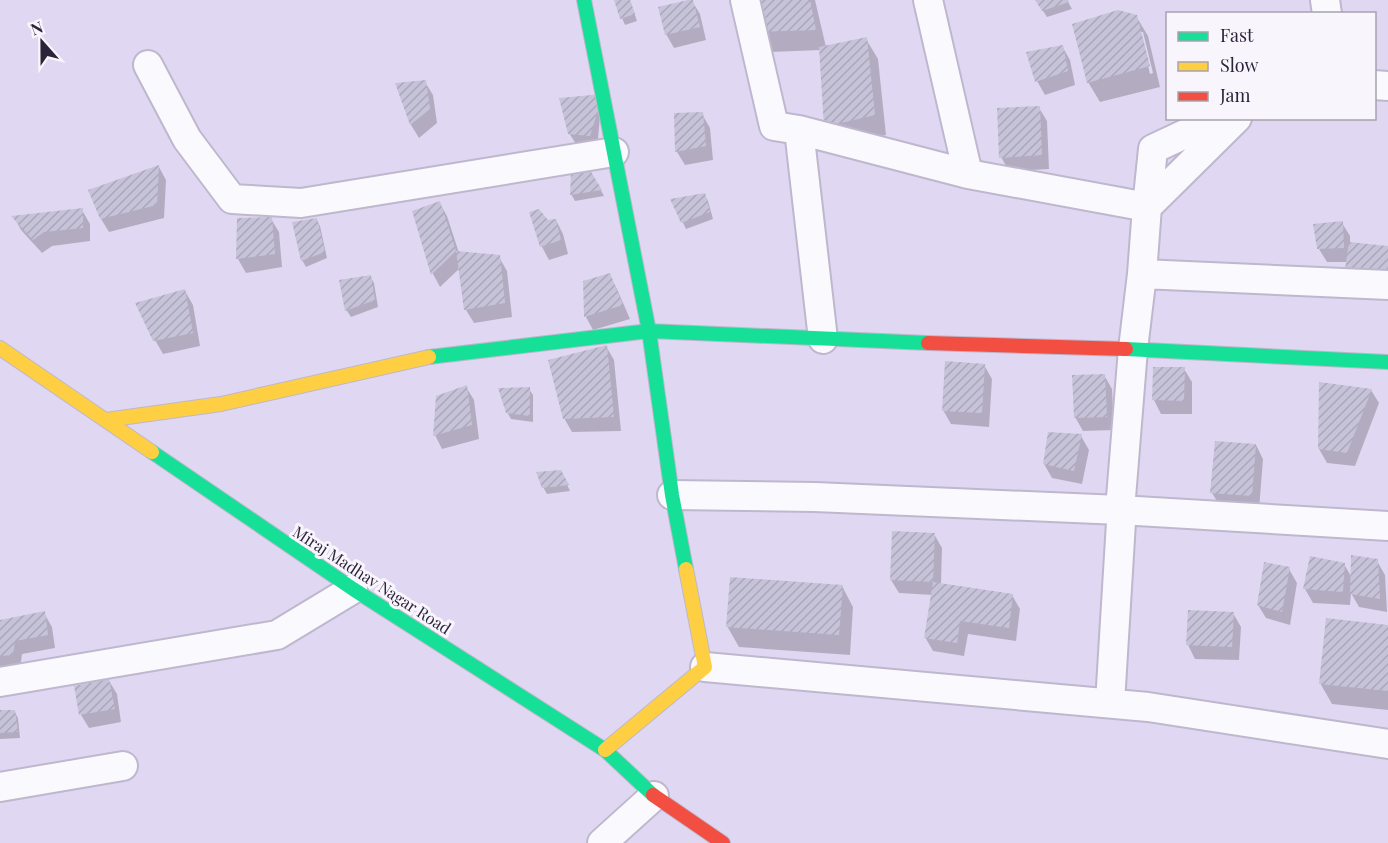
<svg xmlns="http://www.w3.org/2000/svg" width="1388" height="843" font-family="'Playfair Display',serif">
	<defs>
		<pattern id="building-hatch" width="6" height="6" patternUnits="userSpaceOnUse" patternTransform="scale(1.5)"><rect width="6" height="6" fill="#c6c3d9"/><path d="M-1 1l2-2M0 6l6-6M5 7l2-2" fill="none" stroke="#aaa7bb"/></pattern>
	</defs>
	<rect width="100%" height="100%" fill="#e0d8f2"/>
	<path fill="#0003" fill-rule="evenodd" d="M616,0H630L637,21L625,25L622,18Z
		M754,0H815L826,47L866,39L878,59L886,135L837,147L821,50L770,52Z
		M1036,0H1067L1072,9L1047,17Z
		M692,1L700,14L706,40L674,48L666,34Z
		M1136,16L1148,36L1160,87L1100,102L1088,82ZM1140,32H1143L1153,73L1150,74Z
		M1062,46L1070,60L1075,85L1045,95L1037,81Z
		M425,82L433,95L437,123L419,138L411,125L397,84Z
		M602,95L597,149L578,147L569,133Z
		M1039,108L1047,121L1049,169L1009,171L1001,157Z
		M676,114H702L710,128L713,160L685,165L677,152Z
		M159,167L166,180L164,218L109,232L101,219Z
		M590,171L604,196L575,201L571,194Z
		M704,194L708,201L713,219L686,229L672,200Z
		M439,202L447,216L459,253L499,257L507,271L512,317L474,323L466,310L460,268L440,287L433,274L414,212Z
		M82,210L90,224V241L52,246L42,253L21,230L14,217Z
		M531,213L547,222L556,220L563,234L568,254L549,260L542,247Z
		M271,219L279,232L282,267L246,273L238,259V220Z
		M316,219L320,226L327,258L306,267L302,260Z
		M1342,223L1350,236V244L1388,248L1348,262H1327L1319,249Z
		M609,275L617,289L630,319L593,330L586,317L584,282Z
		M370,276L374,283L378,307L351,317L347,311L341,281Z
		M185,291L193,305L200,346L163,354L155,340Z
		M606,346L614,360L621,431L572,432L564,418Z
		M984,365L992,379L989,427L951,424L943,410Z
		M1184,369L1192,382V414H1161L1154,400Z
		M1104,375L1112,389L1114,430L1083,431L1075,417Z
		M466,387L474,400L479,439L442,449L435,435Z
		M529,389L533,395V422L511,419L507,412Z
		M1371,390L1379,403L1355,466L1327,463L1319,449Z
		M1081,436L1089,450L1082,484L1052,478L1044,464Z
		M1256,445L1263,459L1259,510L1220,506L1212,493Z
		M563,476L570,491L547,494L543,487Z
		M934,534L942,548L941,584L1012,595L1020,609L1016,641L968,634L964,656L933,651L925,637L933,595L899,593L891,580Z
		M1377,561L1385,575L1387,612L1359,607L1351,593L1350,605L1313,603L1305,589L1344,564L1352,578Z
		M1289,569L1297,583L1290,625L1266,618L1258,605Z
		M842,586L853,607L850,655L739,647L727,626Z
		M44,613L52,627L55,648L22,654L20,669L0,670V621Z
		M1233,613L1241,627L1239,660L1195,659L1188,645Z
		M1388,626V710L1332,704L1320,683Z
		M109,681L117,694L121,722L89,728L81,715Z
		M0,711H14L18,718L20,738L0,739Z"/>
	<path fill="url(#building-hatch)" d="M614,0H630L635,14L620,19Z
		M688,0H693L700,27L665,35L658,7Z
		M753,0H810L816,30L757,32Z
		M1035,0H1068L1069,2L1042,11Z
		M1118,10L1137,15L1150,66L1087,83L1072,24Z
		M867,37L875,115L824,127L819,47Z
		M1063,45L1068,71L1035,82L1026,52Z
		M426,80L430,109L410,125L395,83Z
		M603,94L590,136L568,134L559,98Z
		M1040,106L1042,155L999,158L997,108Z
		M703,112L706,146L675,152L674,113Z
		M159,165L157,205L100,219L88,190Z
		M590,170L602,190L570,195L571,173Z
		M705,193L710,212L681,223L670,199Z
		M440,201L456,251L431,275L412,211Z
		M83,208V228L44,232L33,240L11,216Z
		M539,209L548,220L556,219L561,240L540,247L529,212Z
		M272,217L275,254L236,259L237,218Z
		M317,218L325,252L301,261L292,222Z
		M1343,221L1344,248L1317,249L1313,224Z
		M1349,242L1388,246V271L1345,269Z
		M456,251L500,255L505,303L464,310Z
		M610,273L623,305L584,317L583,281Z
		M371,275L375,300L345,311L339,280Z
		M185,289L193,333L153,341L135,303Z
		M607,345L614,417L563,419L548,360Z
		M945,361L985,364L982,413L942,411Z
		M1153,367H1185L1184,401L1152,400Z
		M1105,374L1107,417L1074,418L1072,375Z
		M1319,382L1372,389L1347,453L1318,449Z
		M467,385L472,425L433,436L436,396Z
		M530,387V416L506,413L498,388Z
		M1048,432L1082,434L1074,471L1043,464Z
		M1215,441L1256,444L1252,496L1210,493Z
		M561,470L569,485L542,488L536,472Z
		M892,531L935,533L933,582L890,580Z
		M1351,555L1378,559L1380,599L1350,594Z
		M1310,556L1345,563L1343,592L1303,589Z
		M1264,562L1290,567L1282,612L1257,605Z
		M730,577L843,585L839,635L726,627Z
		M933,582L1013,594L1009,628L960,621L957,643L924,638Z
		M1188,610L1234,612L1232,647L1186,645Z
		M45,611L48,635L15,641L13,655L0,656V620Z
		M1326,618L1388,625V691L1319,684Z
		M109,679L115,709L79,715L74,686Z
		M0,710H15L18,732L0,733Z"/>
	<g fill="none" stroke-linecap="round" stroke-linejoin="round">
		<g stroke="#beb7cd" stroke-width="32">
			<path id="street" d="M745,0L774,126L799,130L968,174
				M928,0L968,174L1147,207L1142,274L1133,349L1120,510L1121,522L1110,703
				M1325,0L1327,14
				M148,65L187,139L232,199L301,203L614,152
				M1374,85L1388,86
				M1219,118L1153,149L1147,207L1237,118
				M799,130L823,339
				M1142,274L1388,285
				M672,495L815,497L1120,510L1388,526
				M705,667L1148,707L1388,744
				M0,682L277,635L353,589
				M0,787L123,766
				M602,843L654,796"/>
		</g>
		<g stroke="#beb7cd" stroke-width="16">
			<path id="fast" d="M584,0L649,331L928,343
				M1126,349L1388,362
				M429,357L649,331L672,495L686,569
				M152,452L353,589L605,750L653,795"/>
		</g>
		<g stroke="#beb7cd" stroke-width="16">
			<path id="slow" d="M0,348L152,452
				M106,420L221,404L429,357
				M605,750L705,667L686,569"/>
		</g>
		<g stroke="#beb7cd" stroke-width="16">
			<path id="jam" d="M928,343L1126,349
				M653,795L723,843"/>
		</g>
		<use href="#street" stroke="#faf9fd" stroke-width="28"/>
		<use href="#fast" stroke="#16e098" stroke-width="14"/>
		<use href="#slow" stroke="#ffcf43" stroke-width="14"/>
		<use href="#jam" stroke="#f24e42" stroke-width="14"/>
	</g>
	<g text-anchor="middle" stroke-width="6" stroke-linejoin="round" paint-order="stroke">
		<g font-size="16" fill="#2b2339" stroke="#f8f6fc">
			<text transform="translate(372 580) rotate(33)" y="6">Miraj Madhav Nagar Road</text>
		</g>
	</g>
	<rect x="1166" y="12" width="210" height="108" fill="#f8f6fc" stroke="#a6a2ae" stroke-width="1.5"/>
	<rect x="1178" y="32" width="30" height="9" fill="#16e098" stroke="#a6a2ae" stroke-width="1.5"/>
	<text x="1220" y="42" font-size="18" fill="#2b2339">Fast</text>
	<rect x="1178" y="62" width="30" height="9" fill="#ffcf43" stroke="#a6a2ae" stroke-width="1.5"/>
	<text x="1220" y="72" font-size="18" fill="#2b2339">Slow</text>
	<rect x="1178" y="92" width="30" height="9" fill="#f24e42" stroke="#a6a2ae" stroke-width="1.5"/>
	<text x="1220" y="102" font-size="18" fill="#2b2339">Jam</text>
	<g transform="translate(42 42) rotate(339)" stroke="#f8f6fc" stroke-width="4.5" paint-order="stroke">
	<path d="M0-4.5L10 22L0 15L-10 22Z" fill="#2b2339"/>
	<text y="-9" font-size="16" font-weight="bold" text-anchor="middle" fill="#2b2339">N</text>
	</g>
</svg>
